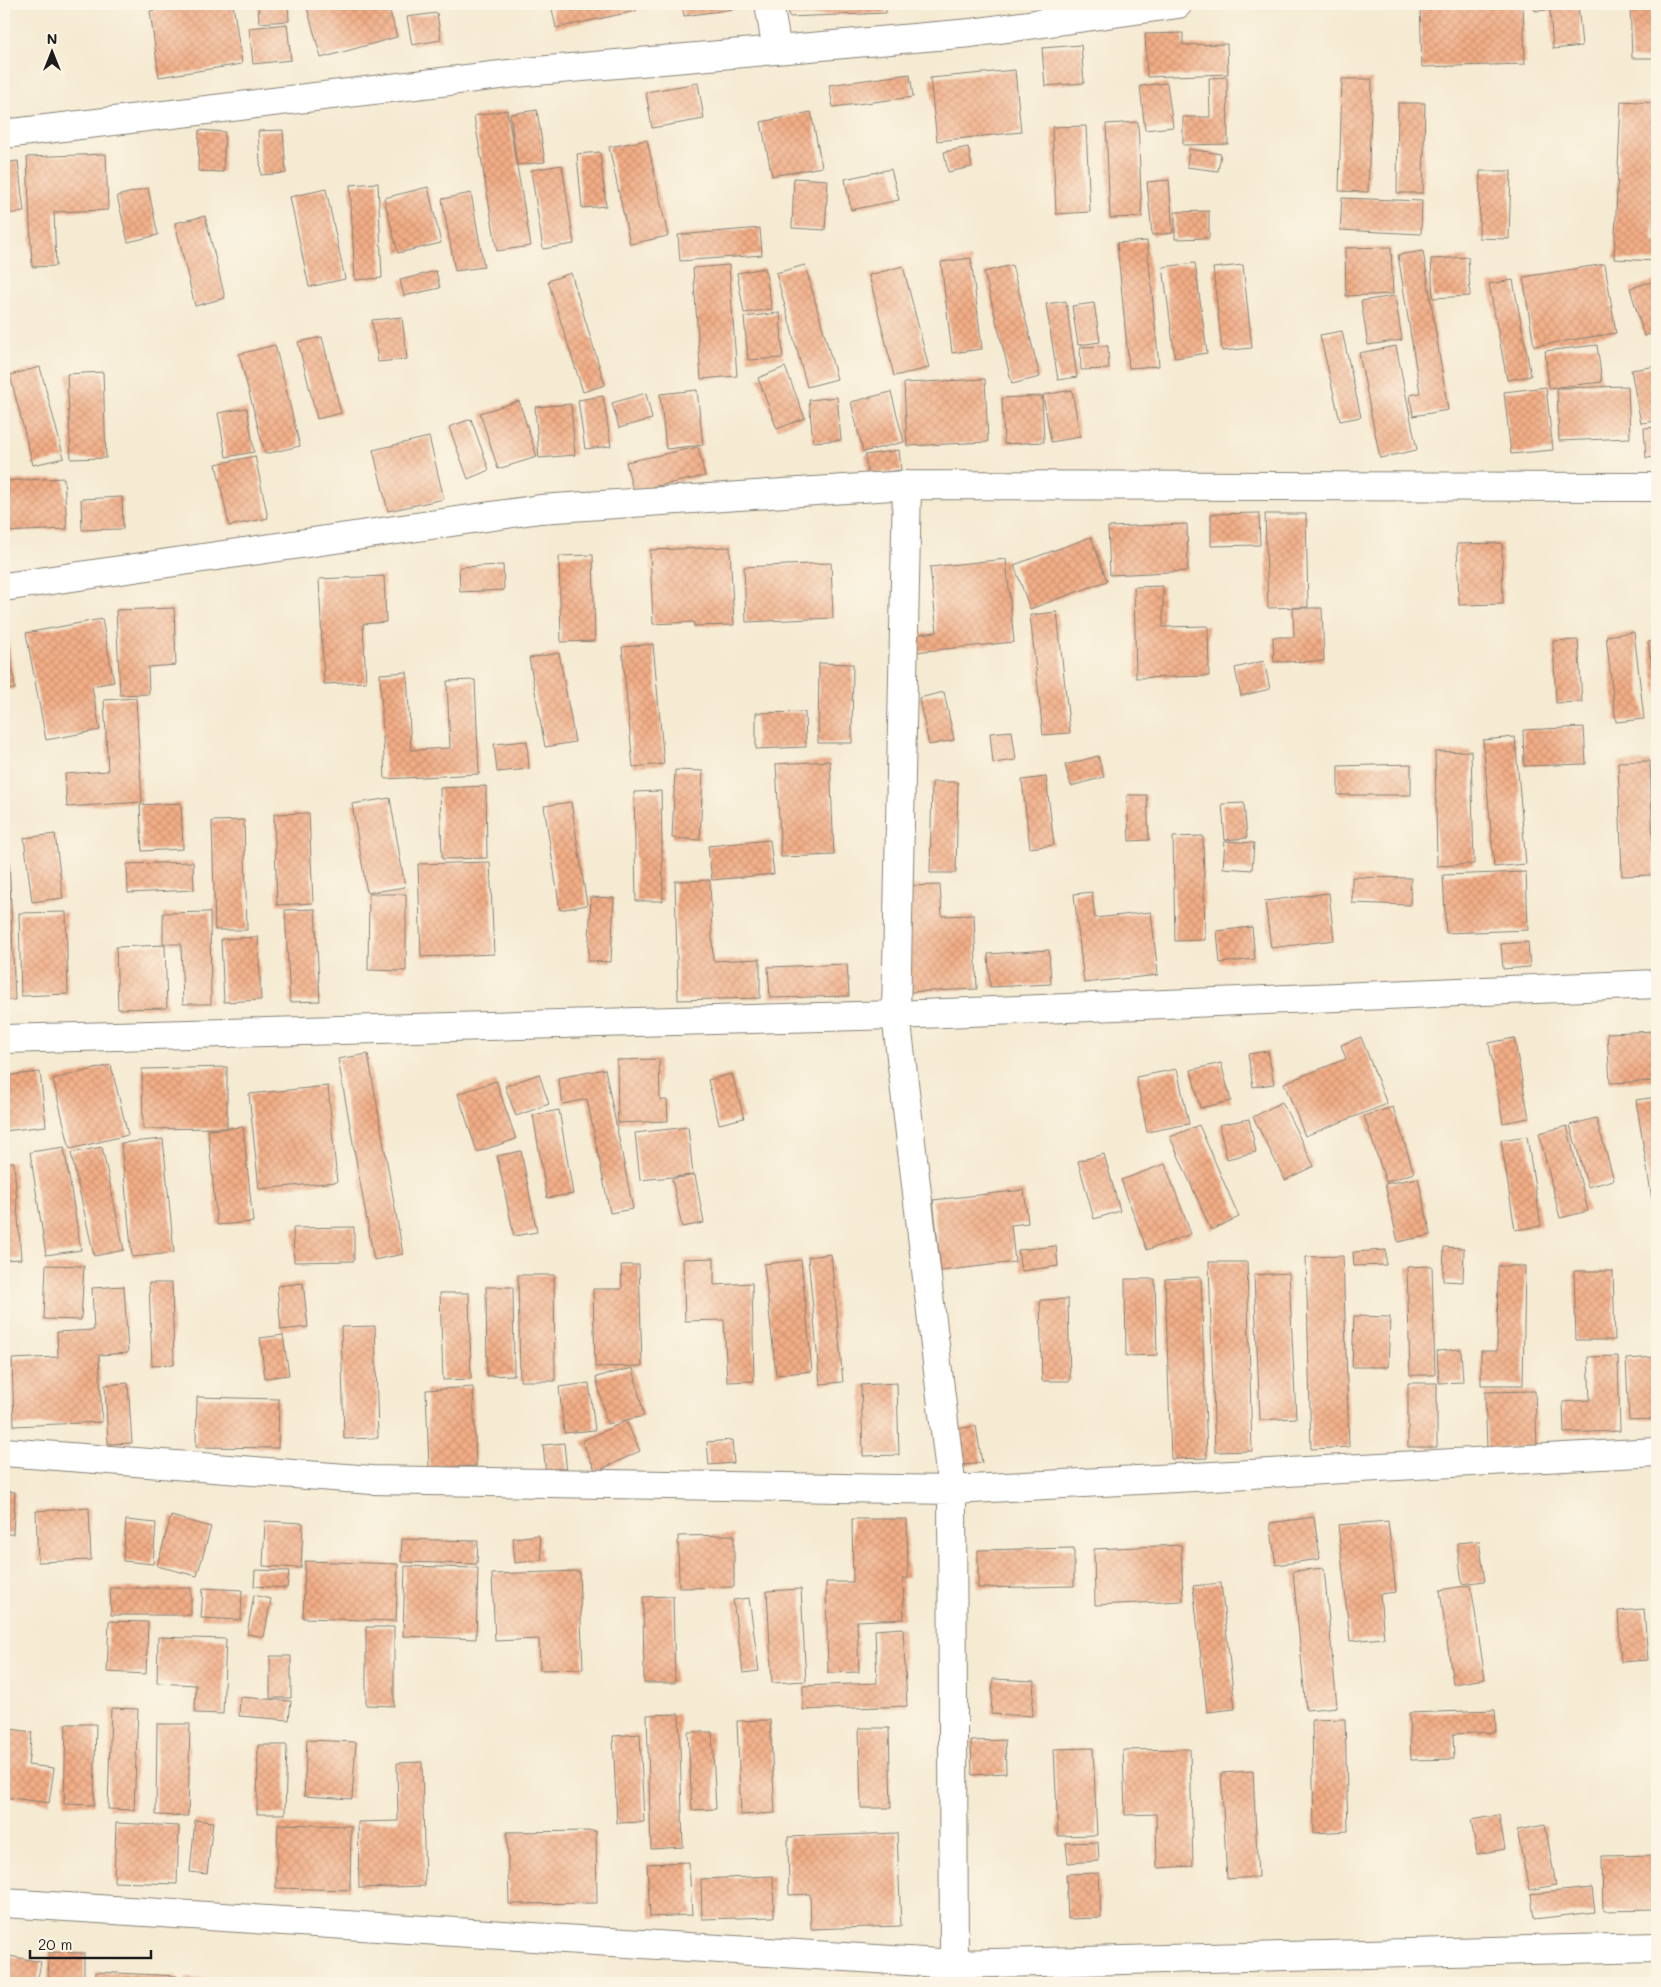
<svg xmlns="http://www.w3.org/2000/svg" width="1661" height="1987" font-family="Mali,sans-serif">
	<defs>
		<pattern id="building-cross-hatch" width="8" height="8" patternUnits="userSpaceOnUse" patternTransform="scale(1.25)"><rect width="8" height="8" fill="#f2ad86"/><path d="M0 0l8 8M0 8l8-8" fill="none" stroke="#cf9473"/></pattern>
	</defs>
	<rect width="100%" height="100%" fill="#fcf5e5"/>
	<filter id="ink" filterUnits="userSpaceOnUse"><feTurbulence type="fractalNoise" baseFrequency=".02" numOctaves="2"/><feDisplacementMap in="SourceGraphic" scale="10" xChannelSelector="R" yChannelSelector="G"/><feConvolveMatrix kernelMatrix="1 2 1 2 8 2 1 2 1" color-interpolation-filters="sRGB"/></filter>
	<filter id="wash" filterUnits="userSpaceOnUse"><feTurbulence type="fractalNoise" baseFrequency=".0096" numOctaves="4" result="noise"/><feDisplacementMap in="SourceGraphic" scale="20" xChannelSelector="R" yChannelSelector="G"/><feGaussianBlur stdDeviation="1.12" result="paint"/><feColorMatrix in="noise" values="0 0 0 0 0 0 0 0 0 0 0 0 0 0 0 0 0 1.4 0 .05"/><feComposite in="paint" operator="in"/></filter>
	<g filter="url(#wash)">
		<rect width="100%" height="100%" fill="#f5ead2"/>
		<g id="blocks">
			<path fill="url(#building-cross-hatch)" d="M197,4H233L242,64L159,77L150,11Z
				M258,4H288L289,21L259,23Z
				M306,4H388L397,37L321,58Z
				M551,4H635L636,11L556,28Z
				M682,4H734V9L684,16Z
				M788,4H886V13L789,17Z
				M1420,4H1523L1525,64L1422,67Z
				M1534,4H1578L1582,46L1553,49L1550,10L1535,11Z
				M1630,4H1657V58H1632Z
				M437,13L441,40L412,45L407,17Z
				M287,24L291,60L253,64L249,28Z
				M1183,33V45L1227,44L1228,74L1147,77L1145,34Z
				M1081,45L1084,83L1045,86L1042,48Z
				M1015,70L1021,132L937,141L930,78Z
				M910,74L913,97L833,107L829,85Z
				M1227,77L1228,144L1183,145V117H1210L1209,78Z
				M1342,79H1372L1368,192L1339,191Z
				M698,83L704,119L652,128L646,92Z
				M1167,83L1173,127L1145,130L1140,86Z
				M1621,101L1657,103L1653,242H1657V261L1614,259Z
				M1398,103H1425L1423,193H1397Z
				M507,110L531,246L497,251L474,116Z
				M537,110L545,162L517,165L510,114Z
				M811,112L822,167L772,176L761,122Z
				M1138,122L1142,217L1110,218L1106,124Z
				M1086,126L1090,212L1056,214L1052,127Z
				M199,130L225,132L223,172L198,171Z
				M283,130L286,173L261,175L258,131Z
				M647,140L668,236L630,244L609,147Z
				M968,147L972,167L948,172L944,152Z
				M1189,149L1221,154L1218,171L1187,167Z
				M600,152L606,206L582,208L577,154Z
				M106,154L108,210L54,212L56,266L32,267L27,157Z
				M18,161L24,212L4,214V163Z
				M562,165L574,244L543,249L531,170Z
				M891,169L899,200L851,210L845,179Z
				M1480,171H1511L1509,239L1479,238Z
				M794,178L828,180L825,230L792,228Z
				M1169,180L1173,233L1152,235L1147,182Z
				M378,183L382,278L355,280L350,185Z
				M428,187L441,243L398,253L384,198Z
				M148,188L158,235L128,242L117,196Z
				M326,189L345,279L309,287L290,197Z
				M471,193L484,267L455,271L442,199Z
				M1342,198L1422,201L1421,234L1340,230Z
				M1209,211V238L1175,239V212Z
				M205,216L225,298L195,306L175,223Z
				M760,228L762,255L680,261L678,235Z
				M1147,241L1159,366L1129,368L1117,243Z
				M1391,247L1393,294L1346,296L1345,248Z
				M1423,251L1448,410L1413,416L1410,395L1420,393L1398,255Z
				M1468,257L1470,296L1433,298L1431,259Z
				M971,258L982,349L952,353L941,262Z
				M1195,263L1207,353L1175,358L1163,267Z
				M1605,264L1616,333L1534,346L1523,277Z
				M729,265L737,376L701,379L693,268Z
				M805,265L837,379L807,387L776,273Z
				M1012,265L1040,377L1012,384L984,272Z
				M1243,265L1252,348L1222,351L1213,268Z
				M903,266L929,368L894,376L869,275Z
				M765,268L772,309L744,313L737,273Z
				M436,271L440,288L404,296L400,280Z
				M571,273L605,385L583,392L548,281Z
				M1513,280L1531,376L1507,380L1489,284Z
				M1655,281L1657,289V332L1644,336L1630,288Z
				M1395,296L1402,340L1368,345L1361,301Z
				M1066,301L1077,377L1058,380L1046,304Z
				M1094,303L1100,342L1078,345L1072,306Z
				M780,313L783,358L748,360L744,317Z
				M402,317L407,359L378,362L372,320Z
				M1342,331L1361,417L1340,421L1320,335Z
				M322,337L341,413L317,419L298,342Z
				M275,345L300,446L265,454L239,354Z
				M1597,345L1602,382L1549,388L1545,351Z
				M1108,346L1109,369L1081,370L1080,347Z
				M1396,346L1417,450L1380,458L1359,353Z
				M1657,366V421L1641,423L1631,370Z
				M40,367L64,458L33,465L10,375Z
				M785,367L805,418L777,429L758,378Z
				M103,372L106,458L71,459L67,374Z
				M985,379L988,442L907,446L904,383Z
				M1628,386L1630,438L1559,441L1557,388Z
				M1546,387L1553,450L1511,454L1504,392Z
				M697,390L703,445L666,449L660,394Z
				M1072,390L1080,437L1051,442L1043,395Z
				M891,392L904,442L863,452L851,402Z
				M646,393L652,419L619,428L612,403Z
				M603,396L611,446L585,449L578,400Z
				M1042,396L1044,442L1004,444L1002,398Z
				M837,397L841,440L813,442L809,400Z
				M519,401L537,457L498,469L480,413Z
				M571,404L575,455L539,458L535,407Z
				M247,408L254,452L226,457L218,413Z
				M471,419L489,470L468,479L449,427Z
				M1657,427V457L1646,458L1644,428Z
				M429,437L444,499L388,511L373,450Z
				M698,447L705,476L633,491L626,462Z
				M899,450L901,470L868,475L865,455Z
				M255,456L268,518L229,526L216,464Z
				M64,478L67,529L4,532V481Z
				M122,497L123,529L82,530L81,499Z
				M1259,513L1260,545L1211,546V514Z
				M1265,514H1306L1308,607L1268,608Z
				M1187,524L1188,571L1110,575L1108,527Z
				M1091,537L1107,581L1030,609L1014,565Z
				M1502,543L1503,604L1459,605L1457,544Z
				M730,547L734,625L694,626V622L653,624L650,550Z
				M593,555L595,641L561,642L559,556Z
				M1006,559L1014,642L905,653L903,636L937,632L930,567Z
				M831,563L833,618L746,622L744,567Z
				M503,565L504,590L460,592L459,567Z
				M384,576L386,622L363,624L366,682L324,684L319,579Z
				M1163,586V627L1208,626L1209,676L1136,678L1134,587Z
				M174,608L176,665L148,667L149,694L120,695L116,610Z
				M1293,608H1322L1324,661L1274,662L1273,637H1294Z
				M1057,612L1070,733L1043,735L1030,615Z
				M102,619L114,682L92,686L100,730L46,740L26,633Z
				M1634,632L1644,719L1616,722L1606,636Z
				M4,634H8L15,689L4,690Z
				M1578,640L1582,702L1556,703L1553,641Z
				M1657,641V693H1656L1648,642Z
				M653,644L664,764L633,767L622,647Z
				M559,653L575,742L545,747L529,658Z
				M1264,661L1270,689L1241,696L1235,668Z
				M819,663L853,664L852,743H818Z
				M407,672L411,750L450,748L447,681L475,680L479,774L385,779L380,674Z
				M944,692L954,740L929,745L919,698Z
				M136,698L142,802L67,807L65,774L108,771L104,700Z
				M805,712L806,747L756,749V713Z
				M1584,727L1586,764L1524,766L1523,730Z
				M1012,731L1016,760L993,763L990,733Z
				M1515,737L1526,864L1494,867L1483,740Z
				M527,741L529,769L497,772L494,744Z
				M1471,751L1474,864L1437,866L1435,752Z
				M1098,756L1104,777L1071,786L1065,765Z
				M830,761L834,855L781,857L776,764Z
				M1650,761L1654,875L1622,876L1618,762Z
				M1411,764V795H1338V766Z
				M675,770L703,771L700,840L672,838Z
				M1046,777L1054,845L1030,848L1022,780Z
				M932,782H958L956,873H930Z
				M486,786L487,858L442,859L440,788Z
				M661,791L663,901H636L634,792Z
				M1127,795H1147L1149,840L1129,841Z
				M390,798L405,887L367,893L352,804Z
				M571,802L587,905L560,910L544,806Z
				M181,803L183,849L142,851L140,805Z
				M1244,803L1247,838L1225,840L1222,804Z
				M309,813L313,903L277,905L274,814Z
				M244,820L247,930H215L212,821Z
				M55,834L63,898L32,902L24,838Z
				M4,835H8L15,1000H4Z
				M1203,836L1205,940L1175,941L1173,837Z
				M770,840L774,874L712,880L708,846Z
				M1225,841L1254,843L1252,870L1223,868Z
				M193,862L194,890L128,893L127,864Z
				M490,862L494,954L421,957L418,864Z
				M1526,872L1528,930L1446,933L1443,875Z
				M1352,877L1411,878L1410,905L1352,903Z
				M710,880L713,961L760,959V998L678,1000L675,881Z
				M940,885L942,916L974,915L977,989L910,992L905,886Z
				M1092,892L1095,918L1151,912L1158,975L1084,983L1074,894Z
				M1329,893L1334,940L1271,948L1265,901Z
				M369,894H406V971L368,970Z
				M591,897L614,898L611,962L588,961Z
				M315,909L320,1001L290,1002L285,910Z
				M66,912L68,994L21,996L19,913Z
				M210,912L211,1004H183L181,944H163V913Z
				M1252,927L1255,959L1220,963L1217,931Z
				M258,937L261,1000L224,1002L221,939Z
				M1528,942L1530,967L1503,969L1501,944Z
				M165,945L167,1008L118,1009L116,947Z
				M1049,950L1051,984L990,987L988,954Z
				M847,964L849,996L770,998L768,967Z
				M1657,1031V1081L1610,1083L1607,1033Z
				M1361,1037L1387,1104L1305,1136L1284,1083L1346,1059L1341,1045Z
				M1514,1038L1529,1118L1503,1123L1489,1043Z
				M1268,1051L1274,1084L1253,1087L1248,1054Z
				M368,1054L403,1254L374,1260L338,1059Z
				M659,1059L660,1100H667L668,1121L618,1123L617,1060Z
				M1221,1063L1231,1101L1200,1108L1191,1070Z
				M111,1065L128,1135L70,1149L53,1079Z
				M227,1067V1128L143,1129L142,1069Z
				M605,1069L633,1209L610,1213L587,1099L563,1104L558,1078Z
				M1177,1069L1189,1124L1147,1132L1136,1077Z
				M40,1072L46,1126L4,1131V1076Z
				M539,1074L549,1104L516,1116L505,1086Z
				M732,1074L744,1118L719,1124L708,1080Z
				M496,1081L516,1139L477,1152L458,1094Z
				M328,1086L337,1182L259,1189L249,1094Z
				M1657,1097V1211L1654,1212L1636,1100Z
				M1282,1102L1314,1166L1285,1180L1253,1117Z
				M1393,1107L1414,1173L1386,1182L1364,1116Z
				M559,1110L573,1194L547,1198L533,1115Z
				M1596,1118L1614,1180L1588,1187L1570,1125Z
				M1249,1119L1256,1152L1227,1159L1219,1125Z
				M1199,1125L1239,1217L1211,1230L1170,1137Z
				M1567,1126L1588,1211L1560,1218L1539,1133Z
				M243,1127L253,1222L217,1225L208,1130Z
				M688,1127L693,1175L640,1180L635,1133Z
				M1527,1136L1541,1226L1515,1230L1501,1140Z
				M163,1139L174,1253L132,1257L121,1143Z
				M64,1147L81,1250L46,1255L30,1152Z
				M102,1147L124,1250L94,1256L71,1153Z
				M521,1151L537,1232L514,1236L497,1156Z
				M1104,1154L1120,1211L1094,1219L1078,1161Z
				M4,1162H14L21,1259L4,1260Z
				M1165,1164L1191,1234L1147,1250L1121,1180Z
				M695,1175L704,1223L682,1227L672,1179Z
				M1418,1178L1431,1235L1398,1242L1385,1184Z
				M1024,1190L1028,1223L1011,1225L1015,1262L941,1271L933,1200Z
				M354,1227V1261L294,1262L293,1228Z
				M1056,1246L1058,1266L1021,1271L1018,1250Z
				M1444,1247L1464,1248L1463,1282L1443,1281Z
				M1386,1250V1265L1354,1266L1353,1252Z
				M831,1254L843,1382L820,1384L808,1257Z
				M1343,1256L1349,1447L1311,1449L1306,1257Z
				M714,1258V1285L752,1283L754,1381L727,1382L724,1320L685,1321L683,1259Z
				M801,1260L812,1371L776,1375L764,1264Z
				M1209,1262H1247L1252,1451L1215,1452Z
				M46,1265L84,1266L81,1320L44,1319Z
				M621,1265H639L642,1366L595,1367L593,1289H622Z
				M1432,1266L1435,1375H1410L1407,1267Z
				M1498,1266H1525L1523,1385H1481V1351H1497Z
				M1574,1271H1613L1615,1340H1576Z
				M1289,1273L1296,1418L1260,1420L1254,1275Z
				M518,1275H554L555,1381H520Z
				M1201,1277L1207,1458L1171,1459L1165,1279Z
				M1125,1279H1155L1157,1355L1126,1356Z
				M149,1283H172L174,1365L152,1366Z
				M303,1283L308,1327L281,1330L277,1286Z
				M124,1286L128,1353L99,1355L102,1422L14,1426L12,1359L58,1357L57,1332L94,1330L92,1288Z
				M486,1287H513L514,1375L487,1376Z
				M440,1293H469L471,1379L443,1380Z
				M1068,1299L1070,1381H1042L1040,1300Z
				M1354,1316L1390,1317L1388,1367H1352Z
				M375,1326L378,1438L344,1439L341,1327Z
				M283,1335L289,1375L265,1378L260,1338Z
				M1461,1349L1463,1382L1439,1383L1437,1351Z
				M1618,1356L1620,1431L1564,1433L1563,1402L1590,1400L1588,1357Z
				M1657,1357V1419L1629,1420L1626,1359Z
				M633,1368L644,1416L607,1424L596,1377Z
				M128,1383L132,1443L108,1444L105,1385Z
				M589,1383L595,1430L564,1433L559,1387Z
				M897,1383L899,1455L863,1456L861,1385Z
				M1408,1383H1437V1447H1408Z
				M473,1387L476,1466L429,1468L426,1390Z
				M1535,1391L1537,1447L1487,1448L1485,1392Z
				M197,1397L279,1399L278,1448L196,1447Z
				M626,1421L640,1451L596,1472L582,1441Z
				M976,1426L982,1463L955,1466L950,1430Z
				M732,1440L734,1463L709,1465L707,1442Z
				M564,1443L567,1473L546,1475L543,1445Z
				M4,1491L15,1492L13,1534H4Z
				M89,1508L91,1560L38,1562L36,1511Z
				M171,1516L211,1527L197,1576L157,1566Z
				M1314,1517L1320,1559L1276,1565L1270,1523Z
				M852,1519H907L908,1578L903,1579L904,1619L857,1621L859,1672L828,1673L826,1582H853Z
				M126,1520L156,1523L153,1564L123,1561Z
				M265,1521L303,1523L301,1568L263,1566Z
				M1388,1521L1396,1592L1380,1594L1384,1638L1350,1641L1338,1525Z
				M539,1535L542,1560L515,1563L513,1538Z
				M734,1535V1587L679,1588L678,1536Z
				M402,1539L478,1541L477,1564L401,1562Z
				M1479,1541L1485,1581L1462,1584L1457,1543Z
				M1181,1545L1183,1601L1095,1605L1094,1549Z
				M1074,1548V1586L978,1588V1550Z
				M305,1561L398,1564L396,1621L303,1618Z
				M405,1566L478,1568L476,1639L403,1636Z
				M1324,1568L1337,1707L1306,1710L1293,1571Z
				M255,1570L289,1571L287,1588L254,1586Z
				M579,1571L583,1669L540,1670L539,1639L495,1641L492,1574Z
				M1221,1583L1235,1709L1207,1712L1193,1586Z
				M1471,1585L1485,1679L1453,1684L1440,1590Z
				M110,1588H191V1615H111Z
				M203,1588L242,1590L241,1620L201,1618Z
				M801,1589L806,1681L772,1683L767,1591Z
				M254,1595L271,1599L264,1637L247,1634Z
				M673,1596L675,1683H644L643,1597Z
				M749,1598L759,1671L743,1673L733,1600Z
				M1644,1609L1648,1660L1621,1662L1618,1611Z
				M109,1621L148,1622L146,1674L107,1672Z
				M366,1627H394V1706L366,1705Z
				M903,1628L907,1706L803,1710V1686L877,1683L875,1630Z
				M158,1637L226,1639L223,1714L195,1713L196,1685L157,1683Z
				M270,1656H291V1698H270Z
				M993,1679L1034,1681L1032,1716L991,1714Z
				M240,1697L291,1701L289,1720L239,1716Z
				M4,1699H8L5,1723H4Z
				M111,1708L138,1709L134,1810L108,1809Z
				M1495,1710L1496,1732L1453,1734L1454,1759L1411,1760L1409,1713Z
				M679,1714L683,1847L651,1849L647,1715Z
				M1345,1719L1348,1831L1314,1833L1312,1720Z
				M770,1720L775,1813L741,1815L737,1721Z
				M66,1724H96L94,1805L64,1804Z
				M157,1724H190L188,1816L156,1815Z
				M4,1728L32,1732L28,1765L54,1768L49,1803L4,1797Z
				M859,1728H889L891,1808H861Z
				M688,1732H712L716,1809L692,1810Z
				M640,1734L644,1822L617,1823L613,1736Z
				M307,1740L356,1742L352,1799L304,1796Z
				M1005,1740L1006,1773L972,1775L971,1741Z
				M258,1745H287L285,1814H257Z
				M1093,1748L1097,1835L1058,1836L1054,1749Z
				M1190,1749L1193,1866L1157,1868L1156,1814L1125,1815L1123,1750Z
				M422,1762L425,1886L359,1888L358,1822L398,1821L397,1763Z
				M1253,1771L1258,1877L1227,1879L1221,1773Z
				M1499,1815L1505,1849L1477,1854L1471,1820Z
				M195,1820L213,1822L207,1874L190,1872Z
				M116,1823L179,1826L177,1884L114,1882Z
				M278,1824L351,1826L350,1890L276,1888Z
				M1545,1825L1556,1885L1529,1890L1517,1830Z
				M596,1831L597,1903L509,1904L507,1832Z
				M897,1833L901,1926L811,1929L810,1894L789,1895L788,1837Z
				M1098,1842L1099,1861L1068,1863L1066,1843Z
				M1657,1855V1910L1603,1911L1602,1856Z
				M689,1862L692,1915L650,1917L647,1864Z
				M1099,1873L1101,1918L1068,1919L1066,1874Z
				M773,1876L774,1917L702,1919L701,1879Z
				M1592,1888L1595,1912L1534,1919L1531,1894Z
				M49,1952L84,1953V1983H48Z
				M4,1955L41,1962L37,1983H4Z
				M96,1972L177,1976L176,1983H96Z
				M185,1978L257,1980V1983H185Z
				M1223,1981V1983H1208V1982Z"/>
		</g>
	</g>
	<g filter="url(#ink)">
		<use href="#blocks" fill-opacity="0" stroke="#888377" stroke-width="1"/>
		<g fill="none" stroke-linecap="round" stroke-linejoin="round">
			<g stroke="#888377" stroke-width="30">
				<path id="street" d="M769,4L777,50
					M4,134L525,72L971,33L1178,4
					M907,485L896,1015L952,1490L954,1964L952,1983
					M4,587L540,509L907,485L1657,487
					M4,1039L896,1015L1657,984
					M4,1452L372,1480L952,1490L1657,1452
					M4,1903L954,1964L1657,1947"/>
			</g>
			<use href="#street" stroke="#fff" stroke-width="28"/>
		</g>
	</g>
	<rect width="1661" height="1987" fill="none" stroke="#fcf5e5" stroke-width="20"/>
	<g transform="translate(52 52)" stroke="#fcf5e5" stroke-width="4" paint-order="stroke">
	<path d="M0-4L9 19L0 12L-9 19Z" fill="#1c1c1c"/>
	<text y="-8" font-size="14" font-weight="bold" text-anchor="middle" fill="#1c1c1c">N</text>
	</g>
	<path d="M30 1950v8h121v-8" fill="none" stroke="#1c1c1c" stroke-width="2.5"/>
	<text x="38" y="1950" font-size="15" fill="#1c1c1c" stroke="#fcf5e5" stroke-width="4" paint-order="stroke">20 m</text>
</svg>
